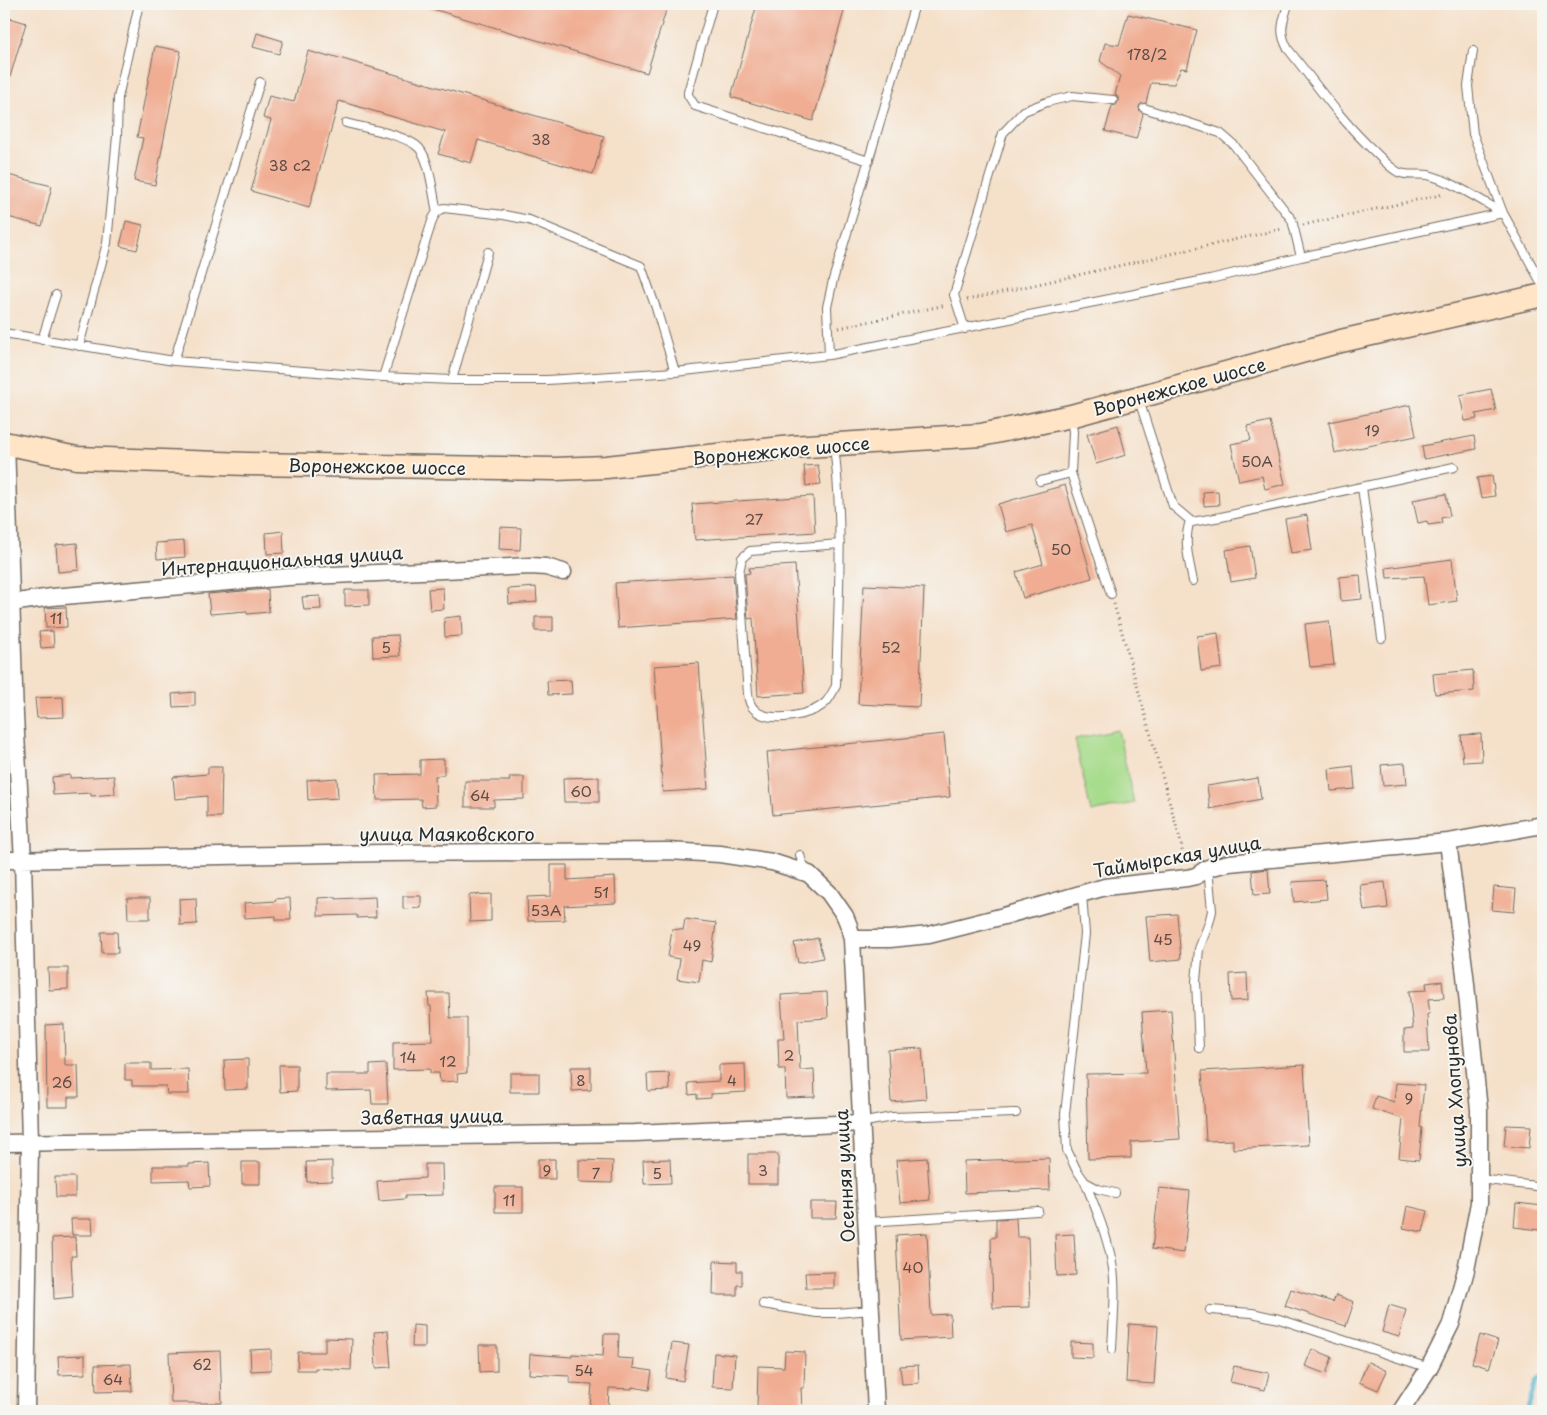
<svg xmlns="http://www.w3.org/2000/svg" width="1547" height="1415" viewBox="0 0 1547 1415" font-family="'Playpen Sans',sans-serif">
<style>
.green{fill:#a7dc8c;stroke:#69845c}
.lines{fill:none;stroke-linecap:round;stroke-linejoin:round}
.stream{stroke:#4eb0cd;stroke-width:5}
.building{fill:#f0ad93}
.service-casing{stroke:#726a62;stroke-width:10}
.minor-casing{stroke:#726a62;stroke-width:19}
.secondary-casing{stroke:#726a62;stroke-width:25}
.path{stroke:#726a62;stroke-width:3;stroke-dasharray:1 4;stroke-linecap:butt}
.service{stroke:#fff;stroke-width:8}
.minor{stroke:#fff;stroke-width:16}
.secondary{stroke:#ffe4c6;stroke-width:22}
.labels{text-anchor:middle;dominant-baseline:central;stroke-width:4;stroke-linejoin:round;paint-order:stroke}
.number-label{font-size:15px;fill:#5c4c45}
.street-label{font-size:18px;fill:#2b2b2b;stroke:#f6f6f2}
</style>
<rect width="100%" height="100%" fill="#f6f6f2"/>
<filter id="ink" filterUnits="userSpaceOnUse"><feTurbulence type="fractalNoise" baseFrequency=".02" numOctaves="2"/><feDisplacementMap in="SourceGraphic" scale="10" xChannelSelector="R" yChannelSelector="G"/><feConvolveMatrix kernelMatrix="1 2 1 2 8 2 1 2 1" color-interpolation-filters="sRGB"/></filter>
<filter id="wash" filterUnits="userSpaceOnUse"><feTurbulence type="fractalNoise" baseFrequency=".0096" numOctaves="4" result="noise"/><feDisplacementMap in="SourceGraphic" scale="20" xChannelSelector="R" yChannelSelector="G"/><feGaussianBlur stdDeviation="1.12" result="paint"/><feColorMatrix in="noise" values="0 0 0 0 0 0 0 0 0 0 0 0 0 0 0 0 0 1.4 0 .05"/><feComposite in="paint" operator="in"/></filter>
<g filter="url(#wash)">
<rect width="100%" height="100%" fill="#f5e0c9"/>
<path class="green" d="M1118 730 1134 803 1091 812 1075 739Z"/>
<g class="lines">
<path class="stream" d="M1543 530 1540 535 1543 555
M1527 1411 1536 1382 1543 1376"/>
</g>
<g id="blocks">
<path class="building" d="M426 4H668L647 73 426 7Z
M757 4H846L813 121 731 97Z
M1128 14 1197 30 1187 69 1181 68 1174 84 1151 83 1146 103 1141 104 1139 107 1140 111 1143 114 1136 139 1105 131 1112 106 1116 105 1118 101V97L1115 95 1120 76 1100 61 1105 43 1119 45Z
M4 16 26 23 7 87 4 86Z
M257 33 283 41 279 54 253 47Z
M155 46 181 51 155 185 134 181 143 138 137 137Z
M308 51 329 57V55L604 136 593 174 478 140 471 163 438 154 445 132 339 101 309 208 251 191 271 120 263 118 269 96 294 102Z
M4 174 52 186 42 226 4 216Z
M126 221 143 225 137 250 120 246Z
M1491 389 1496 410 1476 414 1477 419 1465 421 1460 395Z
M1410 405 1416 436 1335 453 1329 422Z
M1270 421 1285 484 1265 489 1262 476 1239 481 1231 444 1251 440 1247 426Z
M1118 425 1126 455 1096 464 1087 434Z
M1474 436 1476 449 1424 459 1422 446Z
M818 465 821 484 806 486 804 466Z
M1492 476 1495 496 1481 498 1477 478Z
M1065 485 1092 578 1023 598 1016 572 1043 564 1032 525 1006 532 998 504Z
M1218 491 1219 505 1204 506 1203 492Z
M1446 494 1450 516 1441 518 1442 523 1428 525 1427 521 1418 523 1413 500Z
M813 496 815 532 695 540 692 504Z
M1307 515 1312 550 1291 553 1285 519Z
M500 527 521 528 520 550 499 549Z
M283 531 284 553 267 554 266 533Z
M184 541 185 557 157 559 156 543Z
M77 543 79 570 58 572 56 545Z
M1250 546 1255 578 1231 582 1226 550Z
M1452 559 1457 601 1428 605 1424 576 1387 578 1386 568Z
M795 565 804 693 758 696 753 618 748 619 745 574 750 573 749 568Z
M733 575 737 619 618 628 615 583Z
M1360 575 1362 599 1341 601 1339 577Z
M864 585 924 588 919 707 858 704Z
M536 587 537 602 509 604 508 589Z
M443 588 444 609 430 610 428 589Z
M268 589 269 612 247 614V611L210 614 208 594Z
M345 590H369V605L345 606Z
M320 596 321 609 304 610 302 597Z
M66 607 67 627 46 628 45 608Z
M461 616 462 636 445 637 444 618Z
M535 617H553V631H535Z
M1329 621 1334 665 1310 667 1305 624Z
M53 631 54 647 41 648 39 632Z
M1218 633 1222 668 1201 671 1197 636Z
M398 635 400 656 373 657 372 636Z
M699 663 708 789 663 792 654 666Z
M1473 670 1474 691 1435 694 1433 674Z
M571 680 572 694 548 695 547 681Z
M195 692V706L173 707 172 694Z
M63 697 64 717 37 718 35 698Z
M944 734 950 797 773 815 767 752Z
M1481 734 1482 761 1463 762 1461 735Z
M444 759V775L435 776 436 806 422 807 421 799 377 800 376 775 420 774V760Z
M1405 763 1407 784 1383 786 1381 765Z
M1353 766 1355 789 1331 791 1329 769Z
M208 767H222L221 817H207V796L175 799 173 777 208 774Z
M70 775V778L114 776 115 794 91 796V793L53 795 52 777Z
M509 777H524V799L494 800V807H465V781H510Z
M599 777V802H564L563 778Z
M337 778 338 798 308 800 307 780Z
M1258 778 1261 799 1210 809 1207 786Z
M551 865H567V880L615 877 616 903 564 906 565 920 528 921 527 897 551 896Z
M1268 869 1270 894 1254 895 1252 871Z
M1325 880 1327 899 1294 902 1292 882Z
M1385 882 1388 908 1364 911 1360 885Z
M1494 887 1516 889 1514 912 1492 910Z
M491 894V921L470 922 469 895Z
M403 896H421V908L403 909Z
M336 897V899L375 897 376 917 357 918V915L318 916V898Z
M127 898H150V919H128Z
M196 898 197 924 180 925 179 899Z
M290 898 291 920H276V916L245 918 244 903 276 901 275 899Z
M1177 914 1181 959 1150 962 1146 916Z
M685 919 716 923 711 962 702 960 699 982 677 979 680 959 668 957 672 929 683 930Z
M101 932H117L118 953H102Z
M818 938 823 958 798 963 794 943Z
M48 968H68V989L49 990Z
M1247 973 1248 1000 1231 1001 1230 974Z
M1442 981 1444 998 1428 999 1430 1014H1427L1429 1052H1404V1030L1413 1029 1409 991 1427 990 1426 983Z
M827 992 828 1018 798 1020 800 1070 814 1069 815 1097 786 1098 785 1069H779L778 1039H784L781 995Z
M428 993H449L450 1018H467V1073L457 1074 458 1081 440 1082 439 1073H430V1069L393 1070V1042L432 1041 431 1006H429Z
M1171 1010 1180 1139 1131 1142V1158L1088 1159 1086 1074 1146 1073 1142 1012Z
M64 1024 65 1065H78L79 1097H68V1107H47L46 1025Z
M922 1048 926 1099 891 1102 888 1050Z
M248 1059V1089L225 1090 224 1060Z
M125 1063H151V1070L188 1069 189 1094H167L166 1086H132V1080H125Z
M386 1064 388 1104H372L371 1090 326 1091V1074H370V1065Z
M745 1064 746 1092 711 1094V1098L697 1099V1094L689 1095 688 1083 719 1081V1065Z
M279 1065H297V1091L280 1092Z
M1304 1065 1309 1145 1233 1149V1140L1206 1141 1202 1071Z
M571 1067H591V1090L572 1091Z
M510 1073H539V1092H510Z
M669 1073 670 1090 648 1091 647 1074Z
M1396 1083 1424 1085 1420 1127 1422 1128 1419 1160 1399 1158 1403 1119 1372 1109 1376 1096 1394 1102Z
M1506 1125 1531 1126 1529 1148 1504 1146Z
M748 1154H778V1184H748Z
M927 1158 930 1200 900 1203 896 1160Z
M1049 1158 1050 1190 965 1193 964 1161Z
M538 1159H555V1179H538Z
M670 1159 671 1183 644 1184 643 1160Z
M579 1160 613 1161 612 1183 579 1182Z
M332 1161V1181L307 1182 306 1162Z
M242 1162H260V1184H242Z
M209 1163 210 1186 190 1187 189 1180 153 1181V1166H189V1164Z
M425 1164H442L443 1195 405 1196V1199L379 1201 377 1181 425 1178Z
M55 1177H75V1197H56Z
M495 1187H523V1212H495Z
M1159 1188 1190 1191 1184 1253 1152 1249Z
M810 1202H837L836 1218H810Z
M1516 1203 1543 1206 1540 1230 1514 1227Z
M1407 1206 1428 1211 1423 1232 1403 1228Z
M1016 1218 1017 1237H1028L1030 1307 993 1308 991 1238 996 1237V1219Z
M71 1219H92L93 1235H72Z
M927 1233 931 1315 950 1314 951 1337 901 1340 896 1235Z
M1074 1234 1076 1275 1057 1276 1055 1235Z
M75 1237 76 1256H71L73 1297 54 1299 52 1238Z
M714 1261 737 1262V1271H742V1285H737V1295H713Z
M834 1272V1288H806L805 1273Z
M1291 1289 1333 1302 1336 1295 1354 1302 1346 1326 1285 1306Z
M1389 1305 1406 1310 1399 1337 1382 1332Z
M1129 1324 1158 1326 1154 1384 1126 1382Z
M413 1325 425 1326V1347H412Z
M388 1331 391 1367 376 1368 374 1332Z
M604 1334H619L618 1358 634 1359 633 1368 652 1371 649 1390 632 1387V1389L609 1388 608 1409 590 1408 592 1384 570 1383V1376L529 1374 530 1354 572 1357V1354L603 1356Z
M1480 1335 1498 1341 1489 1368 1472 1363Z
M325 1338 352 1339 351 1370 315 1368V1370H297L298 1352H325Z
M1071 1342 1093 1343V1358L1071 1357Z
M672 1343 689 1345 683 1381 666 1378Z
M479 1345H497V1371L480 1372Z
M271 1349V1370L251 1371 250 1350Z
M1312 1349 1332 1357 1326 1374 1305 1366Z
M220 1351 222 1403H171L169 1353Z
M785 1351 805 1352 804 1388H801L802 1411H757L758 1366 784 1367Z
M714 1353 735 1355 733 1388 712 1387Z
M85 1355V1374L59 1375 58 1356Z
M1368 1362 1387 1371 1378 1390 1359 1382Z
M131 1364 132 1391 96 1392 95 1365Z
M918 1365 919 1383 902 1384 900 1366Z
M1234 1366 1269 1373 1265 1390 1230 1382Z"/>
</g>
</g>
<g filter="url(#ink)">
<use href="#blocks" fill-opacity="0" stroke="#726a62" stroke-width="1"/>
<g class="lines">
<defs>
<path id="service" d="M713 4 688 92V95L695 106 869 161
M1288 4C1283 23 1278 31 1288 49 1316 84 1342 122 1375 152 1382 159 1389 167 1398 172 1408 177 1418 173 1428 175 1450 180 1484 202 1503 213L1473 134 1468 86 1473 51
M1144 108 1220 133 1234 145 1292 220 1301 257
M346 123C364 128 407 135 419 148 430 160 433 195 437 212
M965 329 954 295 1003 133 1024 111 1047 102 1072 96 1113 100
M4 333 174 361 383 377 452 380H547L675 372 829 355 1210 279 1301 257 1503 213 1543 286
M42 340 56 295
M79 346 107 243 117 136 118 98 139 4
M829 355 827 307 833 280 915 4
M174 361 260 82
M383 377 433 218 437 212 444 208 504 215 529 220 641 266 656 308 675 372
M452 380 488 252
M1139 400 1173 506 1192 522 1221 517 1454 467
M1071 418 1073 432 1071 473 1111 594
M834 446C844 526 838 606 836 686 833 691 830 698 826 702 813 716 770 723 756 711 750 706 749 701 748 694L739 573 742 558 750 551 840 544
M1040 481 1071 473
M1362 487 1382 638
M1190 521C1183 541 1189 561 1193 581
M800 855 802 862 808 872
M1082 894 1085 934 1065 1114 1067 1150 1076 1169 1085 1182 1098 1189 1115 1193
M1199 1048 1196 981 1199 949 1209 923 1212 911 1208 868
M860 1123 892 1117 1016 1113
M1480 1179 1543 1187
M1085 1182C1096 1209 1107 1235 1112 1263 1117 1287 1113 1324 1112 1349
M867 1222 1038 1211
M763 1304 817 1313H836L871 1310
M1210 1310 1252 1313 1279 1319 1429 1368"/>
<path id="minor" d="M6 443 15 716 23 860 30 1143 26 1411
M4 604 52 597 288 577 531 566 546 567 563 572
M4 860 384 853 668 851 720 854 772 862 809 874 829 893 845 916 849 926 852 939 876 1411
M852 939H890L929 935 1004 916 1105 887 1187 878 1196 876 1208 868 1229 863 1448 842 1543 825
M4 1143 635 1133 860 1123
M1401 1411 1429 1368 1451 1324 1466 1270 1479 1203V1110L1465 975 1448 842"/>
<path id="secondary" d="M4 443 77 458 247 464 555 469 606 467 792 447 981 435 1071 416 1341 341 1543 295"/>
</defs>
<use href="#service" class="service-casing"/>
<use href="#minor" class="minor-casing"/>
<use href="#secondary" class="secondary-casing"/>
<path class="path" d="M1303 225 1444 194
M967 300 1282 229
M839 328 946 305
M1114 604 1181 843 1184 863"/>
<use href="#service" class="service"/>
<use href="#minor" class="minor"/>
<use href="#secondary" class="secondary"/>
</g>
</g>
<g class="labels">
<g class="number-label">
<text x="1147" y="53">178/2</text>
<text x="541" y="138">38</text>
<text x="290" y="164">38 с2</text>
<text x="1372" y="429">19</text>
<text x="1257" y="460">50А</text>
<text x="754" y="518">27</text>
<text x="1061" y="548">50</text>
<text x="56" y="617">11</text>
<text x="386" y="646">5</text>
<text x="891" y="646">52</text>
<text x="581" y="790">60</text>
<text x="480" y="794">64</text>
<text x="601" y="891">51</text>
<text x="546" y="909">53А</text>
<text x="1163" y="938">45</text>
<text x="692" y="944">49</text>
<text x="789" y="1054">2</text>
<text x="408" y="1056">14</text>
<text x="448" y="1060">12</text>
<text x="581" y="1079">8</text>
<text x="732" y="1079">4</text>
<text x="62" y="1081">26</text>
<text x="1409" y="1097">9</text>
<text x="547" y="1169">9</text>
<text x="763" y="1169">3</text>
<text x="596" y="1172">7</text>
<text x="657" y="1172">5</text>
<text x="509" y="1199">11</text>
<text x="913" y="1266">40</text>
<text x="202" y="1363">62</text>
<text x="584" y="1369">54</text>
<text x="113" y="1378">64</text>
</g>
<g class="street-label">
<text transform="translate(1179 386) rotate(-15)">Воронежское шоссе</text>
<text transform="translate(781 450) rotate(-5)">Воронежское шоссе</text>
<text transform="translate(377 466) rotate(1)">Воронежское шоссе</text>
<text transform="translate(282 560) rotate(-4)">Интернациональная улица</text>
<text x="447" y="833">улица Маяковского</text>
<text transform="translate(1177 856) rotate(-10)">Таймырская улица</text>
<text transform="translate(1454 1091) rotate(-94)">улица Хлопунова</text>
<text transform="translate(432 1116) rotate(-1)">Заветная улица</text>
<text transform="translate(844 1176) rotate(-93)">Осенняя улица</text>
</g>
</g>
<rect width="1547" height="1415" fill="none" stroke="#f6f6f2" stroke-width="20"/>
</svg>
